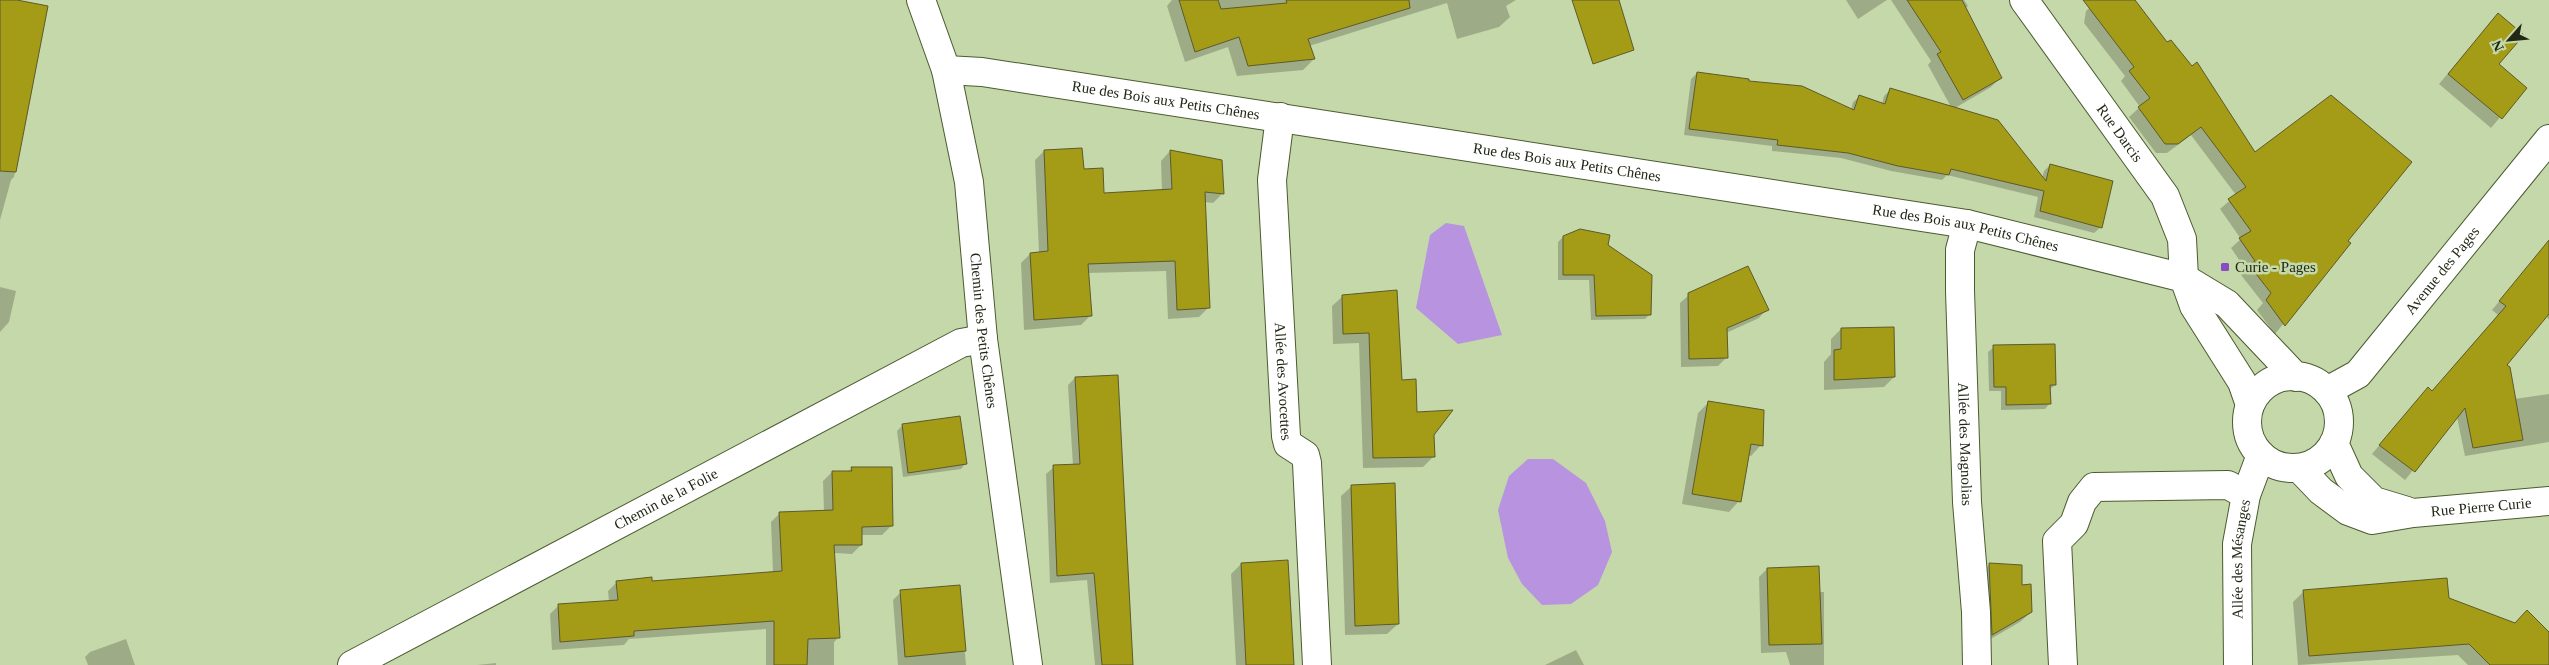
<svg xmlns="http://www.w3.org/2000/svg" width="2549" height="665" viewBox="0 0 2549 665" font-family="'Times New Roman',serif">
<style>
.green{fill:#b793e0}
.shadow{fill:#0003}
.building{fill:#a49b16;stroke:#5d5a2b}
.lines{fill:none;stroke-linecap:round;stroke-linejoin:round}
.minor-casing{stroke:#4b5b31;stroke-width:30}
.minor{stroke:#fff;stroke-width:28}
.poi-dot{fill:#8a4cc2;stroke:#c5d8a9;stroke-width:2}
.labels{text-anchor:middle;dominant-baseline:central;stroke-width:5;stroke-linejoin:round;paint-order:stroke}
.street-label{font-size:15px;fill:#212816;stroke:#c5d8a9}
.poi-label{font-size:15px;fill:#212816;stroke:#c5d8a9;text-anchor:start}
</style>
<rect width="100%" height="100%" fill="#c5d8a9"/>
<path class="green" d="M1446 223 1464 226 1502 335 1458 344 1416 308 1430 235Z
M1528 459H1553L1586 483 1605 521 1612 552 1598 585 1571 604 1542 605 1522 584 1508 558 1498 510 1509 476Z"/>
<path class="shadow" d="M0 0 47 7 14 177 11 180 0 220Z
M1172 0H1516L1506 6 1510 17 1499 27 1457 39 1447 3 1309 46 1314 59 1303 70 1237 76 1228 47 1185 62 1167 6Z
M1846 0H1887L1858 19Z
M1891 0H1964L1968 6 1965 9 2001 77 1991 87 1955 108 2042 179 2044 171 2050 165 2101 227 2094 233 2034 217 2038 197 1947 175 1942 180 1891 171 1841 158 1772 151V146L1684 135 1691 79 1697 73 1748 82 1851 110 1853 102 1860 96 1882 104 1884 96 1890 90 1951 107 1928 65 1931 61Z
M2098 0H2133L2255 154 2349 243 2275 334 2257 310 2263 303 2241 275 2246 270 2231 248 2241 239 2220 209 2236 195 2191 135 2167 153H2156L2129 117 2140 107 2121 81 2125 76 2084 23 2086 11Z
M2498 14V65L2525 88 2491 128 2439 84Z
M1044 151 1082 170 1103 194 1162 191 1161 161 1170 151 1223 193 1213 203 1204 202 1209 307 1199 317 1168 319 1166 271 1088 273 1091 315 1081 325 1024 330 1021 263 1030 254 1039 253 1035 160Z
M1563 237 1606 246 1650 314 1645 319 1591 320 1589 280H1558V242Z
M2546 245 2549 248V320L2546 315 2505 365 2511 370 2502 378 2458 407 2549 394V442L2465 456 2457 417 2405 480 2372 454 2403 417 2413 413 2498 315 2492 310Z
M0 287 16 291 9 322 0 332Z
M1396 291 1401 381 1415 413 1433 434 1434 456 1423 467 1363 468 1359 343 1333 344 1332 306 1343 296Z
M1689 295 1767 309 1759 318 1726 333 1727 357 1718 366 1681 367 1680 303Z
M1841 329 1894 377 1884 387 1824 390V362L1831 354V339Z
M1994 347 2055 385 2049 390 2050 403 2045 409 2001 410V391H1989L1988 352Z
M1075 378 1133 665H1095L1087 580 1050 583 1046 474 1054 467 1073 466 1068 385Z
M1709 402 1761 445 1751 456 1748 455 1739 501 1729 512 1682 504 1698 413Z
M959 417 966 463 961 469 903 477 897 431 902 426Z
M852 468 891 526 882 535H861V545L852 554 834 553 839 637 834 642V665H766V629L629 639 624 645 552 650 550 614 559 605 609 602 608 591 617 582 651 583 773 573 771 522 780 513 824 511 823 481 832 472H847Z
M1352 486 1398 624 1387 634 1345 635 1341 496Z
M1241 564 1293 665H1236L1231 574Z
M1990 564 2021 586 2031 612 2020 622 1982 644 1979 575Z
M1767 569 1819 592H1824V665H1790L1786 652 1761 653 1759 577Z
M959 586 966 665H898L893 600 901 592Z
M2304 591 2515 624 2549 634V665H2468L2458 655 2298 665 2293 602Z
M126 639 135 665H88L85 657 90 652Z
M1576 650 1584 665H1545Z
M496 663V665H477Z"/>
<path class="building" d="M0 0H17L48 6 16 172 0 171Z
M1179 0H1218L1221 9 1287 3 1286 0H1409L1410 8 1308 39 1315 59 1248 66 1239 37 1195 52Z
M1572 0H1619L1634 50 1593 64Z
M1907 0H1962L2002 78 1963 100 1937 54 1941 52Z
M2083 0H2135L2167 42 2171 40 2192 66 2197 62 2255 152 2331 95 2412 162 2348 241 2351 243 2285 326 2266 300 2271 293 2249 265 2255 261 2239 238 2251 231 2228 199 2246 187 2201 127 2178 144H2165L2138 107 2150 98 2129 71 2134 67Z
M2498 13 2524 35 2499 64 2527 88 2502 119 2448 74Z
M1697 72 1749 79V81L1802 86 1854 110 1859 95 1885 104 1890 88 1998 120 2046 181 2050 164 2113 181 2102 228 2040 211 2044 191 1951 169 1949 175 1898 166 1848 153 1777 145 1778 140 1689 129Z
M1082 148 1084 169 1103 168 1104 193 1172 189 1170 150 1222 160 1224 194 1205 192 1210 308 1177 310 1175 261 1088 264 1092 316 1034 320 1030 253 1048 251 1044 150Z
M1580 229 1610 235 1608 245 1652 275 1651 315 1596 316 1594 275H1563V236Z
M2549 240V314L2507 365 2510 367 2523 440 2473 448 2465 408 2415 472 2379 445 2428 387 2432 391 2506 306 2499 301Z
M1748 266 1769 310 1727 328 1728 358 1689 359 1688 293Z
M1397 290 1402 380 1416 379 1417 412 1453 410 1434 435 1435 457 1373 458 1369 333 1343 334 1342 295Z
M1894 327 1895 377 1834 380V350L1841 349V328Z
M2055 344 2056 385H2050L2051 404 2006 405V387H1994L1993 345Z
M1118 375 1133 665H1102L1094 573 1057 576 1053 465 1080 464 1075 377Z
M1708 401 1764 410 1763 446 1751 444 1741 502 1692 494Z
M960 416 967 464 908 473 902 424Z
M851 467H892L893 526 862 527V545H834L840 638 808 639 807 665H774V621L634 631V636L560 642 558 604 618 600 616 581 652 577V581L782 571 779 512 833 510 832 471H852Z
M1395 483 1399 624 1355 626 1351 485Z
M1288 560 1294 665H1246L1241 563Z
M1989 563 2022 565V585L2031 584 2032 612 1992 635Z
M1819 566 1822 644 1769 645 1767 568Z
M2447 578 2449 598 2515 623 2527 610 2549 632V665H2490L2469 644 2309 656 2303 590Z
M960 585 966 651 905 657 900 590Z"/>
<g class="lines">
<defs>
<g id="minor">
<path id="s1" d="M921 0 946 70 969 182 983 339 1028 665"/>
<path id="s2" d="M2024 0 2165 196 2182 239 2184 278 2194 306 2242 382 2250 405"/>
<path id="s3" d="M946 70 982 72 1967 224 2184 278 2227 304 2296 377"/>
<path id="s4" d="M1280 117 1272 180 1286 436 1288 444 1305 455 1307 463 1317 665"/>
<path id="s5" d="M1967 224 1960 250V291L1967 502 1976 612 1977 665"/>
<circle cx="2293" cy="422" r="46"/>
<path id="s6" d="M2327 391 2358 374 2549 139"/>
<path d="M2334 443 2349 476 2374 501 2407 511"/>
<path id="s7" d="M2299 468 2321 491 2348 511 2372 520 2413 513 2549 501"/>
<path id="s8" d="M352 665 961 343 983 339"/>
<path d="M2063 665 2057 541 2074 524 2082 502 2094 487 2228 485 2246 495"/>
<path id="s9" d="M2238 665 2237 544 2246 495 2261 455"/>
</g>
</defs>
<use href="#minor" class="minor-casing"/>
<use href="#minor" class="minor"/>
</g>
<rect class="poi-dot" x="2220" y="262" width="10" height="10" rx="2.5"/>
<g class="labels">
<g class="street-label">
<text stroke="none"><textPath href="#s3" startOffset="222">Rue des Bois aux Petits Chênes</textPath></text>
<text stroke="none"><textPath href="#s2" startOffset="164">Rue Darcis</textPath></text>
<text stroke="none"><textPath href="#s3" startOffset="628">Rue des Bois aux Petits Chênes</textPath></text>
<text stroke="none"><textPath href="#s3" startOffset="1032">Rue des Bois aux Petits Chênes</textPath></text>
<text stroke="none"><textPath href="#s6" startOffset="169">Avenue des Pages</textPath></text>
<text stroke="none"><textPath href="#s1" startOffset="338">Chemin des Petits Chênes</textPath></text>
<text stroke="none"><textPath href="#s4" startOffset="265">Allée des Avocettes</textPath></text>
<text stroke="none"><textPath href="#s5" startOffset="221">Allée des Magnolias</textPath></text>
<text stroke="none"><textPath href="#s8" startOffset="355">Chemin de la Folie</textPath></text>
<text stroke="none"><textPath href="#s7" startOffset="201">Rue Pierre Curie</textPath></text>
<text stroke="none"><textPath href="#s9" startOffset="106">Allée des Mésanges</textPath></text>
</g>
<g class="poi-label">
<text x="2235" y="267">Curie - Pages</text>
</g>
</g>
<g transform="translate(2509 40) rotate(243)" stroke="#c5d8a9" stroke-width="4" paint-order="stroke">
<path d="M0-4L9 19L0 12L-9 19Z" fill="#212816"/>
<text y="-8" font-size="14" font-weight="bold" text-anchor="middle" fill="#212816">N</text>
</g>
</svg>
